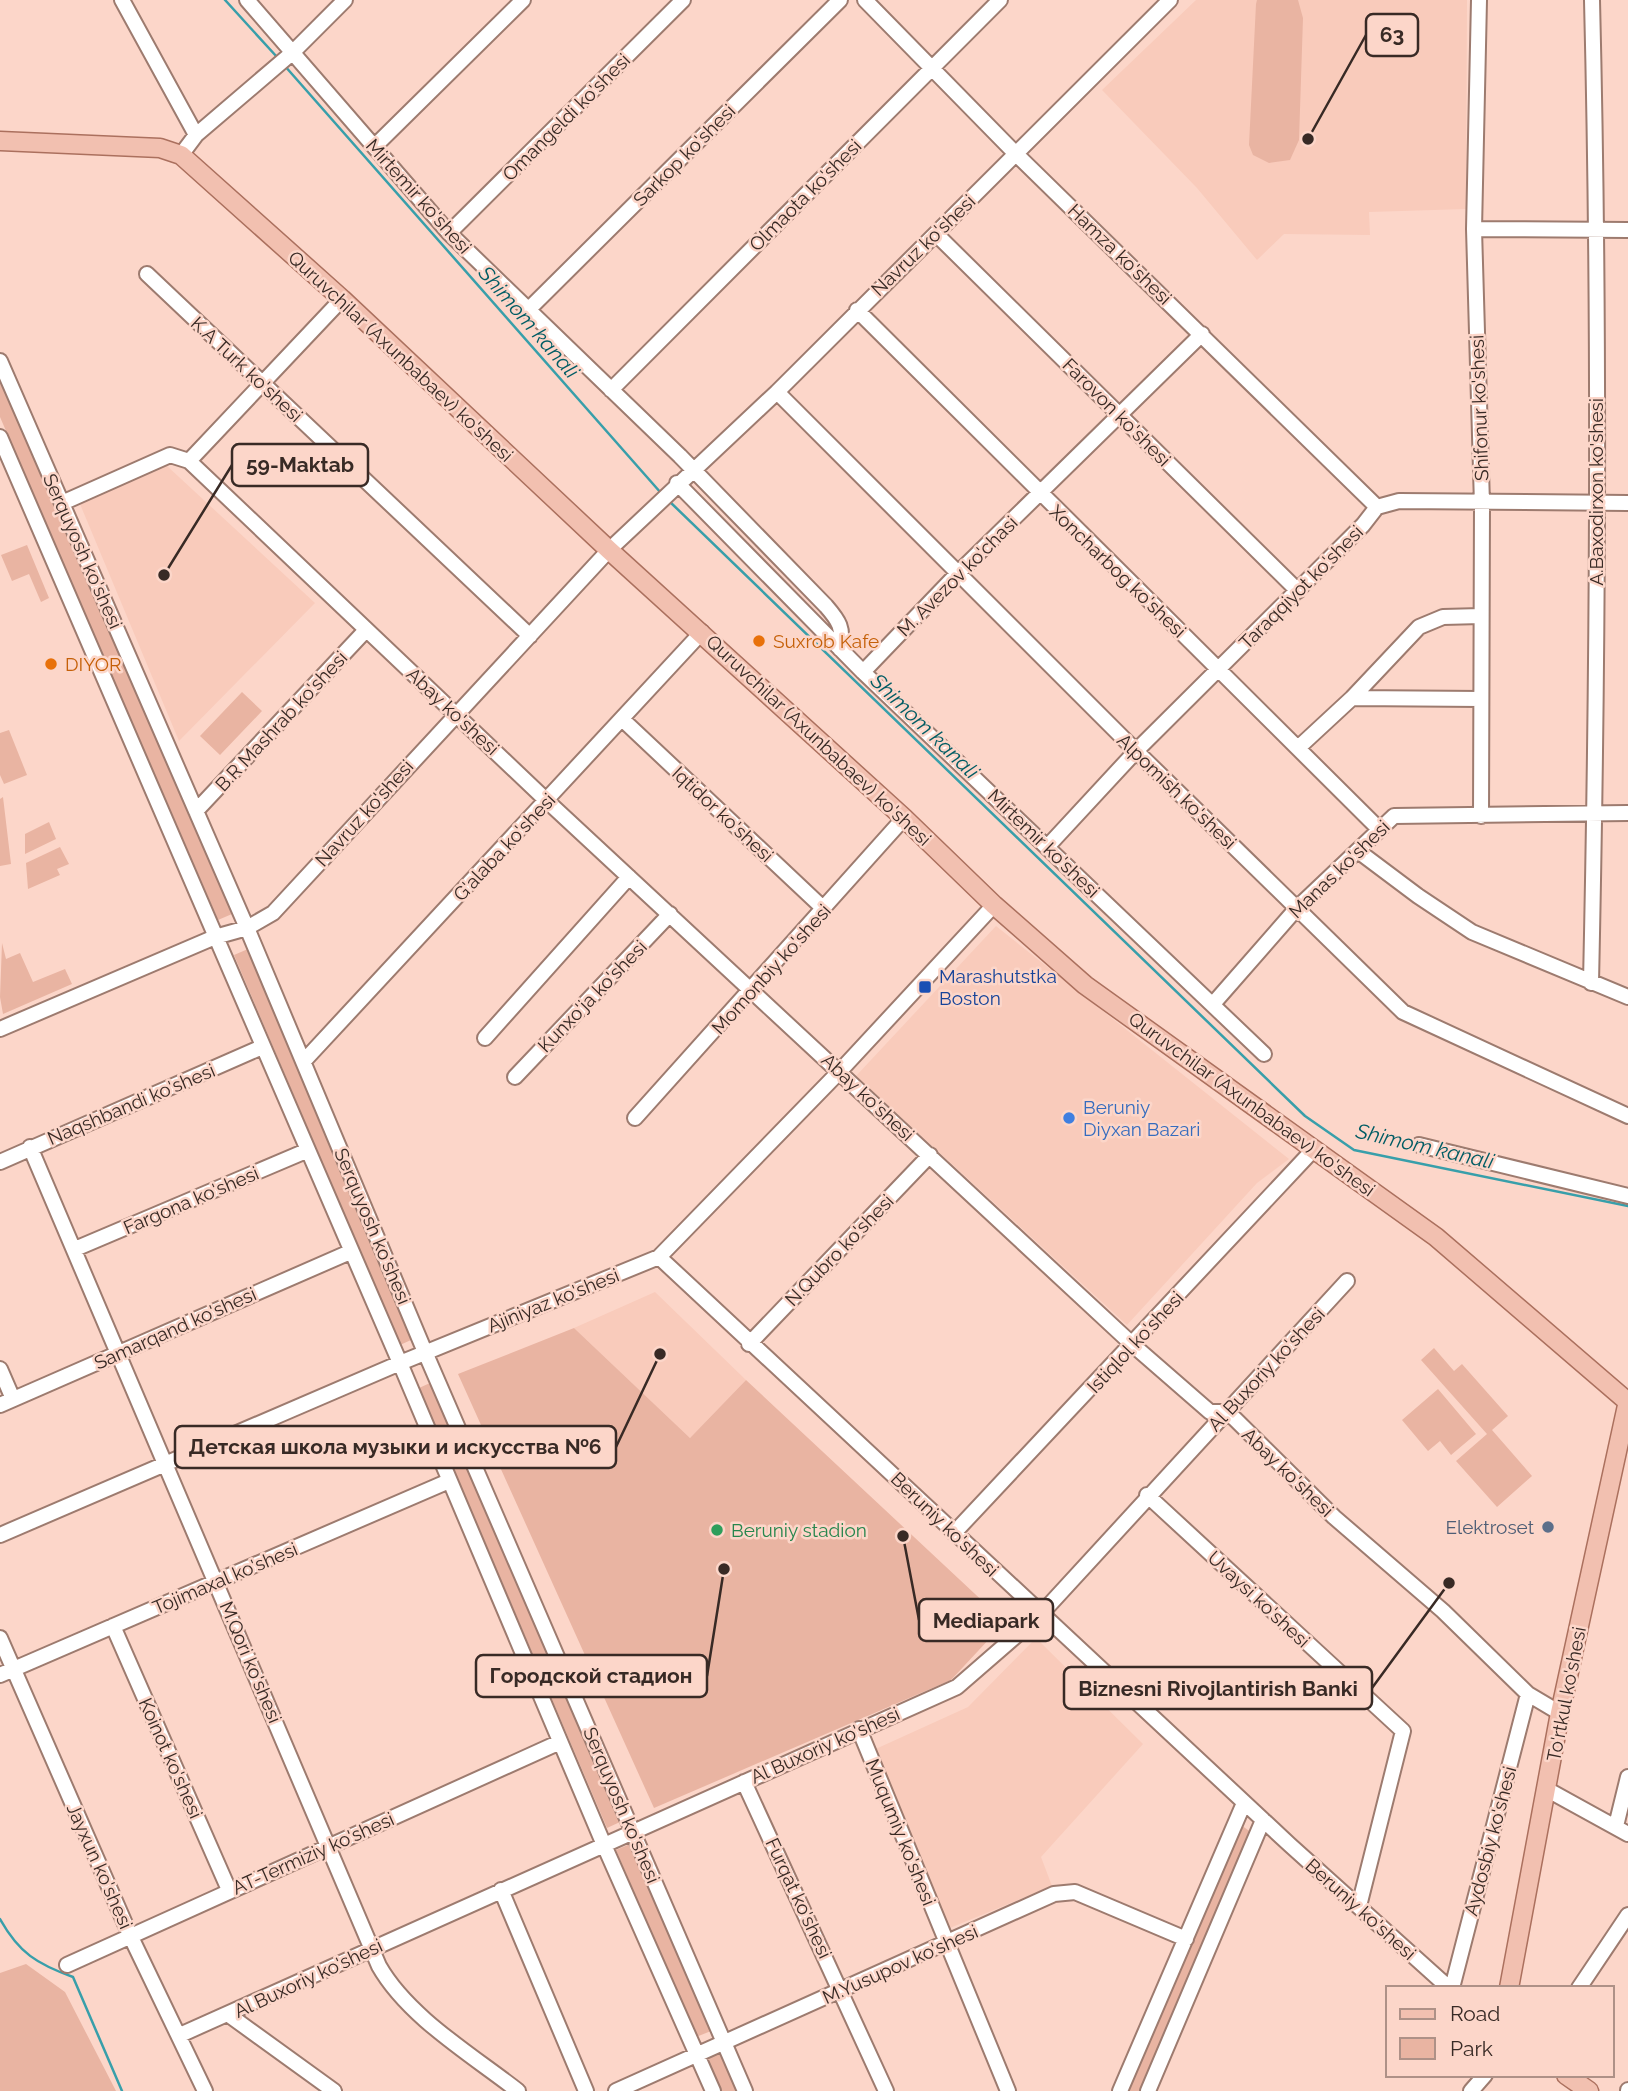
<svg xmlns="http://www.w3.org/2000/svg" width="1628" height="2091" viewBox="0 0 1628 2091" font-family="Raleway,sans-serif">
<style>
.built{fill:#f9cbbb}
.green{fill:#e9b4a2}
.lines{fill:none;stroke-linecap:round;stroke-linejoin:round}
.stream{stroke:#389faa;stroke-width:2.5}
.minor-casing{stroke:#9d7b6f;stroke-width:18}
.major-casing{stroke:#ab705e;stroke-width:21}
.minor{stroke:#fff;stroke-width:14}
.major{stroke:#f2c0b0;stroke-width:18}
.food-dot{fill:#e8710a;stroke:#fcd6c9;stroke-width:2.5}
.transit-dot{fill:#1a4fb4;stroke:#fcd6c9;stroke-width:2.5}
.shop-dot{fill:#3f7fe0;stroke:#fcd6c9;stroke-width:2.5}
.service-dot{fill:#5c6f8a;stroke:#fcd6c9;stroke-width:2.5}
.leisure-dot{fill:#2e9e5b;stroke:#fcd6c9;stroke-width:2.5}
.labels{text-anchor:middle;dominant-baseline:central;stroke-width:5;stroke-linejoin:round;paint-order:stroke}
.street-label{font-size:19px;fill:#382a25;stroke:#fcd6c9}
.food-label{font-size:19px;fill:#c56008;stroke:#fcd6c9;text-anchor:start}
.transit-label{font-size:19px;fill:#164399;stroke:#fcd6c9;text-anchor:start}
.shop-label{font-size:19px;fill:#366cbe;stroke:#fcd6c9;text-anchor:start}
.service-label{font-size:19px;fill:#4e5e75;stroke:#fcd6c9;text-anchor:end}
.leisure-label{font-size:19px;fill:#27864d;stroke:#fcd6c9;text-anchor:start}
.water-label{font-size:21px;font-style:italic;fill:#005c64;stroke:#fcd6c9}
.leader{fill:none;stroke:#382a25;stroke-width:2.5}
.callout-dot{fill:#382a25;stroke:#fcd6c9;stroke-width:2.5}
.callout{fill:#fcd6c9;stroke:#382a25;stroke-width:2.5}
.callout-label{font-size:21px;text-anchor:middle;font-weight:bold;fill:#382a25}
</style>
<rect width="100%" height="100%" fill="#fcd6c9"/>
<path class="built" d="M1196 0H1467L1466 209 1369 212 1370 235 1284 234 1257 260 1197 188 1102 90Z
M166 465 315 603 179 741 80 504Z
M996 926 1289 1159 1257 1183 1127 1325 856 1076Z
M655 1292 746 1380 690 1438 574 1328Z
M1036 1638 1143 1744 1041 1857 1052 1886 945 1930 869 1752 968 1707Z"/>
<path class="green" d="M1298 0 1303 18 1299 140 1290 160 1269 163 1253 155 1249 145 1256 4 1257 0Z
M0 378 232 914 218 920 0 417Z
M27 545 49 598 41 602 29 574 12 581 1 555Z
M242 692 262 711 220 755 200 736Z
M9 730 27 775 4 784 0 775V733Z
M3 797 11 864 0 866V799Z
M49 822 56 839 25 854V834Z
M60 847 69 864 57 869 60 875 28 889 26 863Z
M2 943 6 959 20 953 33 982 65 969 72 984 3 1014 0 997Z
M248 949 411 1340 400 1345 234 955Z
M574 1328 690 1438 746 1380 1005 1622 951 1680 654 1808 458 1374Z
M1434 1348 1454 1371 1462 1364 1508 1416 1492 1430 1532 1476 1497 1507 1456 1461 1487 1434 1421 1360Z
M430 1383 620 1822 607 1828 419 1388Z
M1438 1389 1476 1434 1451 1455 1440 1441 1428 1451 1402 1420Z
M1241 1825 1252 1833 1142 2091H1127Z
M630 1844 711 2031 696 2037 616 1850Z
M26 1964 65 1992 116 2091H0V1973Z
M720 2052 737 2091H720L706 2058Z"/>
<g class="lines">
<path class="stream" d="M225 0 277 57
M284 65 661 493
M668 500 1305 1116 1354 1150 1628 1206
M0 1919C19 1953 37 1964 73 1977L122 2091"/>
<defs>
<path id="minor" d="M122 0 196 135
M247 0 449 233 680 456 826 606C839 621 844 628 840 649
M865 0 1016 154 1377 507
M1479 0 1474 229 1482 504 1481 816
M375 146 523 0
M181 155 196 135 292 53 345 0
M1474 229 1628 230
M449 233 683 0
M936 234 1298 591
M147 274 530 636
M857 310 1380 830
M527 311 840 0
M0 361 247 928 425 1352 745 2091
M611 390 1000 0
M777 392 1136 751 1403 1012 1628 1116
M0 437 400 1363 604 1845 713 2091
M189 461 547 801 1133 1345 1210 1412H1226L1235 1419 1334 1517 1443 1611 1528 1694 1560 1713
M677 483 863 672 1264 1054
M62 503 170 455 189 461 342 299
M863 672 958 573 1202 334
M1352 698 1481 699
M622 719 824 909
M1298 748 1352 698 1419 627 1443 617 1481 616
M196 811 366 630
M1048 846 1136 751 1363 525 1377 507 1399 501 1628 503
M1358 851 1418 896 1472 932 1628 997
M1591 983C1598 656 1600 328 1592 0
M1213 1004 1297 908 1394 816 1628 813
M0 1029 215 937 247 928 273 913 609 550 777 392 1170 0
M485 1038 629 877
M304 1061 702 632
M515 1077 670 914
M635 1118 904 818
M1419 1145 1628 1196
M30 1147 379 1966C408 2017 472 2055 518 2091
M0 1162 262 1047
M75 1249 306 1151
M659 1257 1290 1845 1449 1988
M749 1344 930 1155
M0 1369 13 1399
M0 1405 350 1252
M1147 1495 1403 1731 1359 1906
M954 1533 1314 1149
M0 1535 400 1363 659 1257 840 1071 994 905
M113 1626 229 1890
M0 1638 130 1935 205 2091
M0 1675 449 1481
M859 1729 1008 2091
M744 1782 886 2091
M1548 1790 1628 1834
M1616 1826 1628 1777
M501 1890 586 2091
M67 1965 560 1742
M1452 1988 1528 1694
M1579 1988 1628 1915
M229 2015 334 2091
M180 2035 957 1687 1041 1614 1347 1281
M616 2091 1054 1894 1075 1892 1186 1939
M1120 2091 1244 1803
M1148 2091 1263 1820
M1471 2091 1485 2075
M1628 2091V2090"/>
<path id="major" d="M0 141 160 148 181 155 342 299 609 550 904 818 994 905 1085 985 1436 1237 1628 1402
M1509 1988 1560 1713 1628 1401
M1566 2075 1589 2091"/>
</defs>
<use href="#minor" class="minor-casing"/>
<use href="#major" class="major-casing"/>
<use href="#minor" class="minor"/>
<use href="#major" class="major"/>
</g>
<g class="food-dot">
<circle cx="759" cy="641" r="7"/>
<circle cx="51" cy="664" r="7"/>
</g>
<rect class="transit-dot" x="918" y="980" width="14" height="14" rx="3.5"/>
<circle class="shop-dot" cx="1069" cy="1118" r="7"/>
<circle class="service-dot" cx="1548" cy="1527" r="7"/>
<circle class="leisure-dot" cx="717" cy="1530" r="7"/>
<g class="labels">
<g class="street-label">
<text transform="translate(566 117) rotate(-45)">Omangeldi ko'shesi</text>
<text transform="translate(684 155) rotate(-45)">Sarkop ko'shesi</text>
<text transform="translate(805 195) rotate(-45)">Olmaota ko'shesi</text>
<text transform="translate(419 196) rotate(48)">Mirtemir ko'shesi</text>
<text transform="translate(923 245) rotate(-44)">Navruz ko'shesi</text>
<text transform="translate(1120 254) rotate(44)">Hamza ko'shesi</text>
<text transform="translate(401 356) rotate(43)">Quruvchilar (Axunbabaev) ko'shesi</text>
<text transform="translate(247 369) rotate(43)">K.A Turk ko'shesi</text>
<text transform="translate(1479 408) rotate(-92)">Shifonur ko'shesi</text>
<text transform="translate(1117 412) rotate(45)">Farovon ko'shesi</text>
<text transform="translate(1596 492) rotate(-90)">A.Baxodirxon ko'shesi</text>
<text transform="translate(83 551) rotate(66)">Serquyosh ko'shesi</text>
<text transform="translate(1118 571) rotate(44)">Xoncharbog ko'shesi</text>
<text transform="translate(957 576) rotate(-45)">M. Avezov ko'chasi</text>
<text transform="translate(1301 587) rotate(-45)">Taraqqiyot ko'shesi</text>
<text transform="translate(453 711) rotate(43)">Abay ko'shesi</text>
<text transform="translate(281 721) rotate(-47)">B.R Mashrab ko'shesi</text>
<text transform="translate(819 740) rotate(43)">Quruvchilar (Axunbabaev) ko'shesi</text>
<text transform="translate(1177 791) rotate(44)">Alpomish ko'shesi</text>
<text transform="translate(364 813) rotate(-48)">Navruz ko'shesi</text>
<text transform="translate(723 814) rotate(43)">Iqtidor ko'shesi</text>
<text transform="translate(1044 843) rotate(44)">Mirtemir ko'shesi</text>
<text transform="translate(504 847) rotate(-47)">G'alaba ko'shesi</text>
<text transform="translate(1339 869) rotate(-44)">Manas ko'shesi</text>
<text transform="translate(771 969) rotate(-48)">Momonbiy ko'shesi</text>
<text transform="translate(592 996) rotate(-46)">Kunxo'ja ko'shesi</text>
<text transform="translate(868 1097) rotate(43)">Abay ko'shesi</text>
<text transform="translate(131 1104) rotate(-23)">Naqshbandi ko'shesi</text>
<text transform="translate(1252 1104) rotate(36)">Quruvchilar (Axunbabaev) ko'shesi</text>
<text transform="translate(191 1200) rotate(-23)">Fargona ko'shesi</text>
<text transform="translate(373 1226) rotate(67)">Serquyosh ko'shesi</text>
<text transform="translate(839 1250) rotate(-46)">N.Qubro ko'shesi</text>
<text transform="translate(553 1300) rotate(-22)">Ajiniyaz ko'shesi</text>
<text transform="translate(175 1328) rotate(-24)">Samarqand ko'shesi</text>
<text transform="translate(1135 1342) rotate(-47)">Istiqlol ko'shesi</text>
<text transform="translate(1266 1369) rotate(-47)">Al Buxoriy ko'shesi</text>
<text transform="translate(1288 1472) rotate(44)">Abay ko'shesi</text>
<text transform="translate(945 1524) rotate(44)">Beruniy ko'shesi</text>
<text transform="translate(225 1578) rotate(-23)">Tojimaxal ko'shesi</text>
<text transform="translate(1259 1599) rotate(43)">Uvaysi ko'shesi</text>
<text transform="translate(251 1662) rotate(67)">M.Qori ko'shesi</text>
<text transform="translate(1566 1694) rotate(-79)">To'rtkul ko'shesi</text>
<text transform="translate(825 1745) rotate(-24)">Al Buxoriy ko'shesi</text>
<text transform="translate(171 1758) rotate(66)">Koinot ko'shesi</text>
<text transform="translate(622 1805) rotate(67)">Serquyosh ko'shesi</text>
<text transform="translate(901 1832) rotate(68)">Muqumiy ko'shesi</text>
<text transform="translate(1490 1841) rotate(-75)">Aydosbiy ko'shesi</text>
<text transform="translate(313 1853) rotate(-24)">AT-Termiziy ko'shesi</text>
<text transform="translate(100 1866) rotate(66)">Jayxun ko'shesi</text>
<text transform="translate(799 1898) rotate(65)">Furqat ko'shesi</text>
<text transform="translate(1361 1909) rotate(42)">Beruniy ko'shesi</text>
<text transform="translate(900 1964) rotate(-24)">M.Yusupov ko'shesi</text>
<text transform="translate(308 1978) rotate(-25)">Al Buxoriy ko'shesi</text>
</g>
<g class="food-label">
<text x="773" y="641">Suxrob Kafe</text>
<text x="65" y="664">DIYOR</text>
</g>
<g class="transit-label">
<text x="939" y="976">Marashutstka<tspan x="939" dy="22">Boston</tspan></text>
</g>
<g class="shop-label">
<text x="1083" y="1107">Beruniy<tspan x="1083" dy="22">Diyxan Bazari</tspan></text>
</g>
<g class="service-label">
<text x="1534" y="1527">Elektroset</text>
</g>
<g class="leisure-label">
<text x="731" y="1530">Beruniy stadion</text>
</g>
<g class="water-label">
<text transform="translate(529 322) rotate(49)">Shimom kanali</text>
<text transform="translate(925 726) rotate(44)">Shimom kanali</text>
<text transform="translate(1425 1146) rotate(13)">Shimom kanali</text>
</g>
</g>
<path class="leader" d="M1308 139L1366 35M164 575L232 465M660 1354L616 1447M903 1536L919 1620M724 1569L707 1676M1449 1583L1372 1688"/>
<g class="callout-dot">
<circle cx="1308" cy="139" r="7"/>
<circle cx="164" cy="575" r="7"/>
<circle cx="660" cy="1354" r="7"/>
<circle cx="903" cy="1536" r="7"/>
<circle cx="724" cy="1569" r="7"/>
<circle cx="1449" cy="1583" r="7"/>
</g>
<g class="callout">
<rect x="1366" y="14" width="52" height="42" rx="7"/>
<rect x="232" y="444" width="136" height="42" rx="7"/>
<rect x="175" y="1426" width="441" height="42" rx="7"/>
<rect x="919" y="1599" width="134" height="42" rx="7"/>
<rect x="476" y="1655" width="231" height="42" rx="7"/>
<rect x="1064" y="1667" width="308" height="42" rx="7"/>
</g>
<g class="callout-label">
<text x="1392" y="42">63</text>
<text x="300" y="472">59-Maktab</text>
<text x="395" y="1454">Детская школа музыки и искусства №6</text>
<text x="986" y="1628">Mediapark</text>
<text x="591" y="1683">Городской стадион</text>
<text x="1218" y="1696">Biznesni Rivojlantirish Banki</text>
</g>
<rect x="1386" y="1986" width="228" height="91" fill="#fcd6c9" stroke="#ae9187" stroke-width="2"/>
<rect x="1400" y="2009" width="35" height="10" fill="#f2c0b0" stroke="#ae9187" stroke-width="2"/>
<text x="1450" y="2021" font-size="21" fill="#382a25">Road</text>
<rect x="1400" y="2038" width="35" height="21" fill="#e9b4a2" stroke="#ae9187" stroke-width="2"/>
<text x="1450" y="2056" font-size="21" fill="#382a25">Park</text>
</svg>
